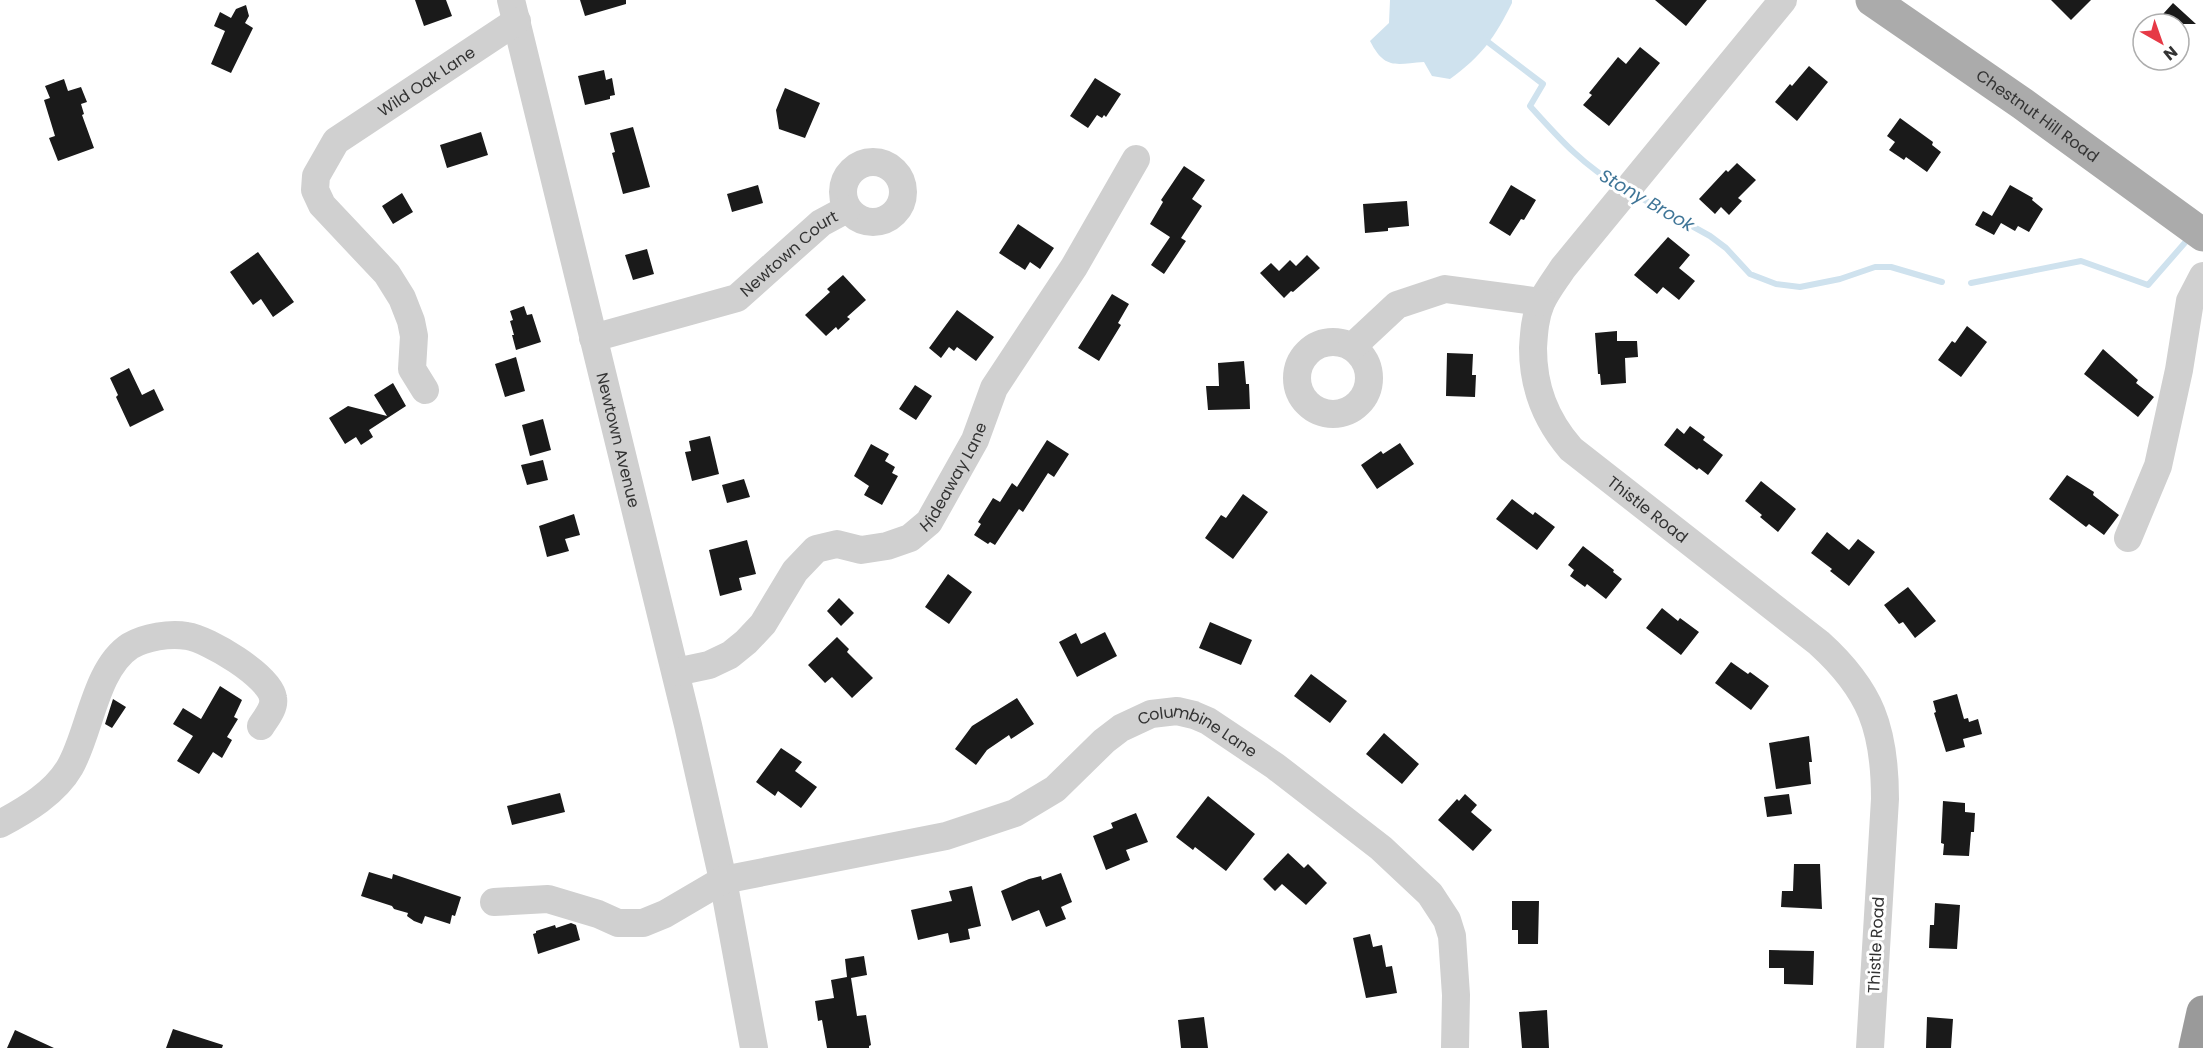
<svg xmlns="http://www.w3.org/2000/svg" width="2203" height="1048" viewBox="0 0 2203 1048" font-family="Poppins,sans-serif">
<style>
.water{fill:#cfe2ee}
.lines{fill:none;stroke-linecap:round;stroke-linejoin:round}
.stream{stroke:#cfe2ee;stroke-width:6}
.building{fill:#1a1a1a}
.minor{stroke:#d0d0d0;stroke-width:28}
.major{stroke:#ababab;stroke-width:33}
.highway{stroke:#9a9a9a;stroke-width:33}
.labels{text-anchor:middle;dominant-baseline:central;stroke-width:6;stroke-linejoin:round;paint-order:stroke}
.street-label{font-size:16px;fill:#333;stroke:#fff}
.water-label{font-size:18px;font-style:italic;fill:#3f7597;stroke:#fff}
</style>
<rect width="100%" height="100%" fill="#fff"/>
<path class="water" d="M1390 0H1512V3C1495 37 1482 56 1450 79L1432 76 1424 62C1395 64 1385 70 1370 41L1389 23Z"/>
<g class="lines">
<path class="stream" d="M1484 39 1543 84 1530 106C1557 136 1584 167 1620 186
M1634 194 1710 236 1726 248 1750 274 1776 284 1800 287 1840 279 1875 267H1891L1942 282
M1971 283 2081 261 2148 285 2189 238"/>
</g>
<path class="building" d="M415 0H446L452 16 424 26Z
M580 0H626V4L585 16Z
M1655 0H1707L1686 26Z
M2051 0H2091L2071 20Z
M2173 3 2196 24H2154Z
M246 5 249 16 245 23 253 28 231 73 211 64 225 31 214 26 220 12 231 18 236 9Z
M1640 47 1660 63 1609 126 1583 105 1592 95 1589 93 1618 57 1626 64Z
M1809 66 1828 82 1797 121 1775 102 1790 84 1792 86Z
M604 70 606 80 612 78 615 95 610 96V99L585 105 578 76Z
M1095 78 1121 94 1106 117 1104 115 1102 118 1097 115 1088 128 1070 116Z
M64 79 68 91 81 87 87 102 81 104 84 114 82 115 94 148 58 161 49 138 55 136 44 100 50 98 45 86Z
M785 88 820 103 805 138 779 129 776 110Z
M1900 118 1933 142 1932 145 1941 152 1927 172 1906 157 1904 160 1889 150 1895 142 1887 136Z
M633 127 650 187 623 194 612 153 615 152 610 133Z
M481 132 488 155 447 168 440 145Z
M1737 163 1756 180 1738 198 1742 201 1729 215 1721 207 1715 214 1699 199 1726 170 1728 172Z
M1184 166 1205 180 1192 199 1202 206 1181 238 1186 241 1164 274 1151 265 1170 237 1150 224 1163 202 1161 200Z
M758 185 763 203 732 212 727 194Z
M1511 185 1536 200 1524 220 1521 219 1510 236 1489 223Z
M2010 185 2033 198 2032 200 2043 209 2029 232 2018 226 2015 231 2001 223 1994 235 1975 225 1983 211 1992 216Z
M402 193 413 212 393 224 382 206Z
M1407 201 1409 226 1388 228V231L1365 233 1363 204Z
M1018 224 1054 248 1040 269 1030 262 1025 270 999 253Z
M1668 237 1690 255 1679 268 1695 281 1679 300 1663 287 1657 294 1634 275Z
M647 249 654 274 633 280 625 255Z
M258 252 294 302 273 317 261 299 253 305 230 272Z
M1307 255 1320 268 1293 292 1291 291 1284 298 1260 273 1271 263 1279 271 1290 260 1296 266Z
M843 275 866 300 847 317 850 319 838 330 836 327 826 336 805 315 830 292 827 289Z
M1112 294 1129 304 1118 323 1121 325 1099 361 1078 348Z
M524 306 527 315 532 314 541 342 516 350 512 335H514L510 321 513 320 510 311Z
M957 310 994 337 976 361 957 347 954 351 949 347 941 358 929 348Z
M1967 326 1987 342 1961 377 1938 360 1952 341 1955 343Z
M1617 331V341H1637L1638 357 1625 358 1626 383 1601 385 1600 374H1598L1595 333Z
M2103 349 2138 380 2136 383 2154 397 2138 417 2084 374Z
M1447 353 1473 354 1472 375H1476L1475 397 1446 396Z
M516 357 525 391 505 397 495 364Z
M1244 361 1246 384H1249L1250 409 1208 410 1206 386H1219L1218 363Z
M129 368 142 395 154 389 164 410 130 427 116 397 118 395 110 378Z
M393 383 406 406 369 430 373 437 361 445 356 437 345 444 329 418 348 406 387 416 374 395Z
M915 385 932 396 916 420 899 409Z
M543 419 551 450 530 456 522 425Z
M1690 426 1705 437 1703 440 1723 455 1708 475 1699 468 1697 470 1664 445 1677 428 1684 434Z
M710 436 719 474 692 481 685 452 691 451 689 441Z
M1047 440 1069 454 1054 477 1048 473 1023 512 1019 509 995 545 990 542 988 544 974 535 981 524 978 522 993 498 1000 502 1012 483 1017 487Z
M1400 443 1414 464 1377 489 1361 465 1381 451 1383 454Z
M871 444 889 454 885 461 895 467 892 473 898 476 882 505 864 495 869 486 854 476Z
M543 460 548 480 527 485 521 465Z
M2067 475 2094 492 2093 495 2119 515 2104 535 2089 524 2086 527 2049 499Z
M744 479 750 497 727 503 722 485Z
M1761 481 1796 509 1778 532 1760 517 1762 515 1745 501Z
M1243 494 1268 512 1233 559 1205 538 1221 515 1226 518Z
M1512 499 1533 515 1535 512 1555 527 1537 550 1496 519Z
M574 514 580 535 565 539 569 551 547 557 539 526Z
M1827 532 1849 550 1858 539 1875 552 1849 586 1830 571 1832 569 1811 553Z
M747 540 756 574 739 578 742 590 720 596 709 550Z
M1583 546 1614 570 1613 572 1622 579 1606 599 1587 584 1585 587 1570 576 1574 570 1568 565Z
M948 574 972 592 949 624 925 607Z
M1908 587 1936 621 1915 638 1903 622 1899 624 1884 605Z
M839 598 854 613 841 626 827 611Z
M1662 608 1678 621 1680 618 1699 632 1681 655 1646 628Z
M1210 622 1252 640 1241 665 1199 648Z
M1105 632 1117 656 1077 677 1059 642 1076 633 1081 644Z
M837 637 849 649 847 652 873 678 852 698 832 677 825 683 808 665Z
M1731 662 1748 674 1750 672 1769 686 1751 710 1715 683Z
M1311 674 1347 701 1330 723 1294 696Z
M220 686 242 700 234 717 238 719 227 737 232 740 222 758 213 752 199 774 177 761 193 736 173 724 183 708 201 719Z
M1957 694 1964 719 1968 718 1969 722 1978 719 1982 734 1963 739 1965 747 1946 752 1934 713 1936 712 1933 701Z
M1017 698 1034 724 1011 739 1009 735 987 750 976 765 955 749 972 726Z
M113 699 126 707 112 728 105 724Z
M1384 733 1419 764 1402 784 1366 754Z
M1809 736 1812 762H1809L1811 784 1776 789 1769 743Z
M781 748 802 762 795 771 817 787 801 808 778 791 775 796 756 782Z
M560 793 565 812 512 825 507 806Z
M1465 794 1477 805 1471 812 1492 830 1473 851 1438 820 1457 799 1459 801Z
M1789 794 1792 814 1767 817 1764 797Z
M1208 796 1255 834 1226 871 1195 847 1193 850 1176 837Z
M1943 801 1965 803V812L1975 813 1974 832H1971L1969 856 1943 855 1944 844 1941 843Z
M1136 813 1148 842 1126 850 1130 860 1106 870 1093 836 1113 828 1111 823Z
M1288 853 1304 868 1308 864 1327 883 1306 905 1282 884 1275 891 1263 879Z
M1794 864H1820L1822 909 1781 907 1782 891H1793Z
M369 872 392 879 393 874 461 897 455 916 452 915 450 924 425 916 422 924 414 921 407 916 408 913 394 909 392 906 361 896Z
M1061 873 1072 902 1061 907 1066 919 1046 927 1039 910 1012 921 1001 891 1029 879 1041 876 1042 880Z
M972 886 981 926 968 929 970 939 950 943 948 933 918 940 911 910 952 901 949 891Z
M1512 901H1539L1538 944H1518V930H1512Z
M1935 903 1960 905 1957 949 1929 948 1930 925H1934Z
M571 923 576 925 580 940 538 954 533 934 536 933V931L555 925 556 928Z
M1370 934 1373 947 1382 945 1386 967 1392 966 1397 993 1366 998 1353 938Z
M1769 950 1814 951 1813 985 1784 984V968H1769Z
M864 956 867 975 851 978 857 1016 866 1015 871 1045 869 1046V1048H827L822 1020 818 1021 815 1001 834 998 831 980 847 977 845 959Z
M1547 1010 1549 1048H1522L1519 1012Z
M1204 1017 1208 1048H1181L1178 1020Z
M1927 1017 1953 1019 1951 1048H1926Z
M173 1029 223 1045 222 1048H166Z
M15 1030 54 1048H7Z"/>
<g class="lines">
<g class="minor">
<path id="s1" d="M511 0 688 725 723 880 754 1048"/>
<path id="s2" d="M1783 0 1563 268C1556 279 1547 290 1541 303 1535 317 1534 332 1533 348 1533 387 1545 419 1571 449L1819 643C1871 690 1885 729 1885 799L1870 1048"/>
<circle cx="873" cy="192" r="30"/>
<path id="s3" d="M593 338 737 298 821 223 847 209"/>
<circle cx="1333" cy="378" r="36"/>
<path d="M1352 347 1397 305 1445 289 1541 302"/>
<path id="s4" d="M425 390 412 369 414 336 411 321 402 298 387 274 322 205 315 190 316 176 336 141 517 21"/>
<path d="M2128 538 2158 466 2179 370 2190 301 2203 276"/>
<path id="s5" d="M676 672 709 665 730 655 746 642 763 624 795 571 816 549 837 544 861 550 887 546 910 538 929 522 975 440 994 388 1074 267 1136 159"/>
<path d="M0 824C26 810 55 793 70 767 90 732 95 669 130 646 145 637 170 633 187 636 208 639 270 676 273 698 275 708 266 718 261 726"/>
<path id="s6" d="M494 902 548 899 598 914 618 923H643L665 914 723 880 946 836 1015 813 1055 789 1104 741 1121 728 1151 714 1177 711 1194 715 1208 721 1275 766 1381 848 1430 894 1447 920 1452 936 1456 995 1455 1048"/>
</g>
<path class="major" id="s7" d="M1872 0 2023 104 2203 235"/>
<path class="highway" d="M2195 1048 2203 1012"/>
</g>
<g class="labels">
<g class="street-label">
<text stroke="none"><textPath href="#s4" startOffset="400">Wild Oak Lane</textPath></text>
<text stroke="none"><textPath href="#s7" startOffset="202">Chestnut Hill Road</textPath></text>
<text stroke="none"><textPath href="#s3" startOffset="218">Newtown Court</textPath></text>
<text stroke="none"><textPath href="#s1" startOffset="453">Newtown Avenue</textPath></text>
<text stroke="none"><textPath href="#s5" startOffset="368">Hideaway Lane</textPath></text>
<text stroke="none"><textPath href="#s2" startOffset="642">Thistle Road</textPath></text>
<text stroke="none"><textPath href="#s6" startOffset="765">Columbine Lane</textPath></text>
<text transform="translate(1876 945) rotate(-87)">Thistle Road</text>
</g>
<g class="water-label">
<text transform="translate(1647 200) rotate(30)">Stony Brook</text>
</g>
</g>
<g transform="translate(2161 42) rotate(140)"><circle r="28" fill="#ffffff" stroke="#adadad" stroke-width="1.5"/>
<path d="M0-4.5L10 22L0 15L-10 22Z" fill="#e63946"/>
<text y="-9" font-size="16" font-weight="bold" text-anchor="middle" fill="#333333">N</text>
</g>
</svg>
